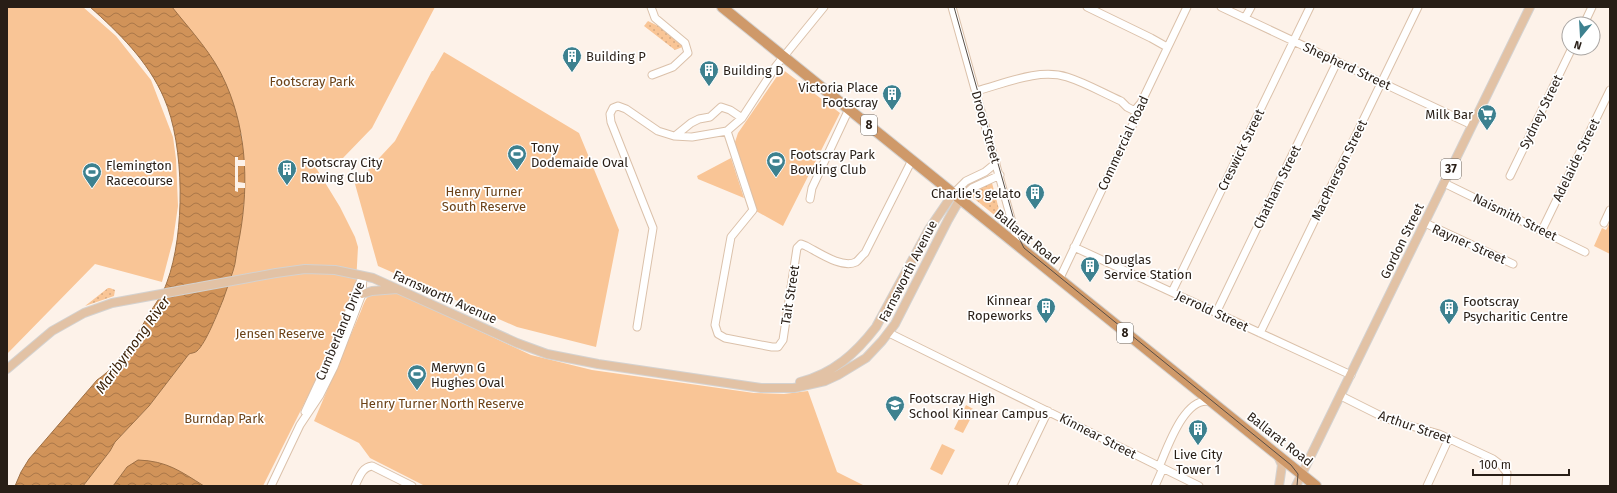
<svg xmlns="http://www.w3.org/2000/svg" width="1617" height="493" viewBox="0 0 1617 493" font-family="'Fira Sans',sans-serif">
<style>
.grass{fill:url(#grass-dots)}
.green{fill:#f9c596}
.water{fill:url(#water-waves);stroke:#9e7045}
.pier{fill:#fdf2e9}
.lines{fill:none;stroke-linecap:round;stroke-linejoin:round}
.minor-casing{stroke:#dbc1aa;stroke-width:9}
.major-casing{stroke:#d4d2d0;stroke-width:10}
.highway-casing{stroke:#d4d2d0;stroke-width:12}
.minor{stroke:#fff;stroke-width:7}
.major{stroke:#e2c2a5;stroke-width:8}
.highway{stroke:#cf9969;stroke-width:10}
.tram{stroke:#574d45;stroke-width:1}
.labels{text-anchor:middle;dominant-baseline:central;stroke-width:3.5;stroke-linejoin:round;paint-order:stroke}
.shield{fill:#fff;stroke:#68625c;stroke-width:1}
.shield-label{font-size:12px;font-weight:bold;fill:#281e16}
.poi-label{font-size:13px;fill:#281e16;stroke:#fff;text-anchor:start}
.street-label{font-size:13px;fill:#281e16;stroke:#fff}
.park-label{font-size:13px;fill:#6c4217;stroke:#fff}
.water-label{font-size:14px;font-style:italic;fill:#3c2208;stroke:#fff}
</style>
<defs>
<pattern id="grass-dots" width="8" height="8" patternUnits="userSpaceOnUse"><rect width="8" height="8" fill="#f9c596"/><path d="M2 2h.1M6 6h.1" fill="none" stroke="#d5a981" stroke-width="1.8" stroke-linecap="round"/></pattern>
<pattern id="water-waves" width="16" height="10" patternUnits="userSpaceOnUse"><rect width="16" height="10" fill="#d19359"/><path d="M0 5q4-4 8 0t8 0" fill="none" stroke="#aa7749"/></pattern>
</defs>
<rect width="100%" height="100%" fill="#fdf2e9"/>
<path class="grass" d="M648 21 660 27 685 46 675 50 644 26Z
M992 183 1001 217 998 218 971 196 978 189Z
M108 288H110L115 290 114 296 85 306Z"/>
<path class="green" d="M7 7H83L116 36 151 80 173 137 176 159 178 206 173 240 162 282 95 264 7 354Z
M167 7H435L372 128 343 158 313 163 340 207 355 237 358 247 356 283 337 338 263 486H204L186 475 127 467 113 486H83L110 451 115 442 149 406 189 354 196 352 199 349 214 322 233 270 244 208 243 151 242 135Z
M444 52 579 133 619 230 596 347 517 327 378 266 355 184 395 141 432 71H433Z
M782 69 840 113 783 226 756 211 734 145 738 133Z
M731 158 744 198 698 179 697 176Z
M1610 222V254L1594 246 1602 228 1606 230Z
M392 292 403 295 531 355 592 370 754 393 784 394 808 391 837 472 865 486H425L370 458 359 443 314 421 361 311C369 289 371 294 392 292Z
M966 405 975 410 963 433 954 429Z
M942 444 955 450 942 475 930 469Z"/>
<path class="water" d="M90 7H172C191 31 214 55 226 84 248 134 249 192 238 245 236 253 236 263 233 271 230 281 226 290 223 300 218 312 206 343 197 351 195 353 191 353 189 354L149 406 115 442 110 451 83 486H15L21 472 29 459 97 380C111 371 120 357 130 345 138 334 144 322 151 311 157 301 163 294 167 282 185 234 185 146 164 98 148 61 119 33 90 7Z
M138 460C167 461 180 471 204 486H113L127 467Z"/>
<path class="pier" d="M235 157H238V160H245V166H238V182L245 183V188H238V192L235 191Z"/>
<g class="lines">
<defs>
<path id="minor" d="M651 7 655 18 685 43 688 53 673 67 652 75
M952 7 1019 247
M1087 7 1151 38 1167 47
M1221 7 1472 125
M1245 18 1251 7
M1584 24 1592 7
M976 91C1004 84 1038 68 1067 77 1086 83 1103 93 1121 101L1127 107 1135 111
M727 131 753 210 731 237 715 325 718 334 725 338 772 347H778L783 340 797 248 801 244 806 246C818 252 842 269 856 262 859 260 862 255 865 253L912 160
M675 136 691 123 699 119 710 117 721 107 730 110 742 118
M1510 176 1572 48
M1444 183 1585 252
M953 194 966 181 985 172 996 163
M810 199 812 188 849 109
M960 199 972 188 1000 175
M1425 223 1513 264
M1604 223 1610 210
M1542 230 1610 90
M1074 247 1351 375
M1059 280 1134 122 1135 110 1141 103 1187 7
M1172 292 1310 7
M1216 313 1337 62
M637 327 653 228 611 122 610 114 613 108 618 106 626 109 658 131 674 136 692 137 727 131 742 118 776 66 824 7
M889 333 1199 486
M1260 333 1418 7
M1341 396 1387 419 1439 434 1493 459 1501 465 1507 473 1506 486
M305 412 339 339 358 286 363 276
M1159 467C1167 449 1185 394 1211 402
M271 486 300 425 320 395 334 367 362 294 363 276
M355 486C359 478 362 467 372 466L412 486
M1012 486 1048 411
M1155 486 1163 468
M1427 486 1449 438"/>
<path id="major" d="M362 294 372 291 397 289
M7 369 52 331 84 313 112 303 276 273 305 269 335 270 373 278 517 343 547 354 598 364 761 388H794L825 381 838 375 866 358 882 341 895 324 948 220 960 199
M800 382C833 374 856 353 876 327L929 229 953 194
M1278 456 1282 465 1279 486
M1296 486 1530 7"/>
<path id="highway" d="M722 7 1316 486"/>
</defs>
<use href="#minor" class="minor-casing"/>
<use href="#major" class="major-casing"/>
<use href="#highway" class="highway-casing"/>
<use href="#minor" class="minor"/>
<use href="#major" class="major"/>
<use href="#highway" class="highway"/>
<path class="tram" d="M954 7 1019 238 1024 248 1291 465 1298 474 1297 486"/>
</g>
<defs>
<symbol id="building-pin" viewBox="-11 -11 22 30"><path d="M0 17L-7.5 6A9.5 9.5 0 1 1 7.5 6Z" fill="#3d818f" stroke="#fff"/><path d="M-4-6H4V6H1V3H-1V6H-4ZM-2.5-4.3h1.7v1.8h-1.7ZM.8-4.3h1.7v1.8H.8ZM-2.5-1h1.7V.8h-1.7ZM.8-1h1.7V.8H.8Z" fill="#fff"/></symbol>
<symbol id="supermarket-pin" viewBox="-11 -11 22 30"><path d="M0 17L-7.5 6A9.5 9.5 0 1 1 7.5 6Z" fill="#3d818f" stroke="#fff"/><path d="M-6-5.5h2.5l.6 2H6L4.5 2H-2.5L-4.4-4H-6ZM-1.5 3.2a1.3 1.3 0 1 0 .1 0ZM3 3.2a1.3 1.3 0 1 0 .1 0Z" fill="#fff"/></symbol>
<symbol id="stadium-pin" viewBox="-11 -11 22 30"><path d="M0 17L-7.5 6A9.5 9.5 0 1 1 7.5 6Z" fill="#3d818f" stroke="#fff"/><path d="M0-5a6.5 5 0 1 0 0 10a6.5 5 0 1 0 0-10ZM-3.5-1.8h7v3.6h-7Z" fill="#fff"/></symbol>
<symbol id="school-pin" viewBox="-11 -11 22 30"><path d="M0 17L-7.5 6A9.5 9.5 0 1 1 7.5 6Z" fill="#3d818f" stroke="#fff"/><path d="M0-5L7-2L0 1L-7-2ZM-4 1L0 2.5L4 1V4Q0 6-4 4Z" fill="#fff"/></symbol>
</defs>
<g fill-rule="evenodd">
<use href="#building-pin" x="561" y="45" width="22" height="30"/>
<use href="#building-pin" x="698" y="59" width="22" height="30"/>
<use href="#building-pin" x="881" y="83" width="22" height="30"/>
<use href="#supermarket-pin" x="1476" y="103" width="22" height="30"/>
<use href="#stadium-pin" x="506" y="143" width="22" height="30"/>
<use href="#stadium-pin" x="765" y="150" width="22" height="30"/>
<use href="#building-pin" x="276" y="158" width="22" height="30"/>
<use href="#stadium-pin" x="81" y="161" width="22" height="30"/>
<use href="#building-pin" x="1024" y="182" width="22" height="30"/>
<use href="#building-pin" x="1079" y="255" width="22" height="30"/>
<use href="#building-pin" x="1035" y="296" width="22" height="30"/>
<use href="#building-pin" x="1438" y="297" width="22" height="30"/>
<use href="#stadium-pin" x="406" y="363" width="22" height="30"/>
<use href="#school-pin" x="884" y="394" width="22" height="30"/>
<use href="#building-pin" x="1187" y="418" width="22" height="30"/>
</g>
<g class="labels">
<g class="shield">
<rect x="861" y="115" width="16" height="20" rx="3"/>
<rect x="1441" y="159" width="20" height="20" rx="3"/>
<rect x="1117" y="323" width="16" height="20" rx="3"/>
</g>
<g class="shield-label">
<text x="869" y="125">8</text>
<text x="1451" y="169">37</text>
<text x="1125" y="333">8</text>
</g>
<g class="poi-label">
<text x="586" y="56">Building P</text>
<text x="723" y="70">Building D</text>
<text x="878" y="87" text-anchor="end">Victoria Place<tspan x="878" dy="15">Footscray</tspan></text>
<text x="1473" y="114" text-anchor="end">Milk Bar</text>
<text x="531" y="147">Tony<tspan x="531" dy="15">Dodemaide Oval</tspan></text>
<text x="790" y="154">Footscray Park<tspan x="790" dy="15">Bowling Club</tspan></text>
<text x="301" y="162">Footscray City<tspan x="301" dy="15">Rowing Club</tspan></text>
<text x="106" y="165">Flemington<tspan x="106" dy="15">Racecourse</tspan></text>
<text x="1021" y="193" text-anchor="end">Charlie's gelato</text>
<text x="1104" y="259">Douglas<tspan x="1104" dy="15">Service Station</tspan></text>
<text x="1032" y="300" text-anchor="end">Kinnear<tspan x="1032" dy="15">Ropeworks</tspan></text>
<text x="1463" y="301">Footscray<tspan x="1463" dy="15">Psycharitic Centre</tspan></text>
<text x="431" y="367">Mervyn G<tspan x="431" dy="15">Hughes Oval</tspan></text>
<text x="909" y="398">Footscray High<tspan x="909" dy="15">School Kinnear Campus</tspan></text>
<text x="1198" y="454" text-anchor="middle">Live City<tspan x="1198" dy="15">Tower 1</tspan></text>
</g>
<g class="street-label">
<text transform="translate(1347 66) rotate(25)">Shepherd Street</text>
<text transform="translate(1541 112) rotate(-64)">Sydney Street</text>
<text transform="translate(986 127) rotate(74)">Droop Street</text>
<text transform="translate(1123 143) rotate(-65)">Commercial Road</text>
<text transform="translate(1241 150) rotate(-64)">Creswick Street</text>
<text transform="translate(1576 160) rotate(-64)">Adelaide Street</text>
<text transform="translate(1339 170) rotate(-64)">MacPherson Street</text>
<text transform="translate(1277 187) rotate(-64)">Chatham Street</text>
<text transform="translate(1515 217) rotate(26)">Naismith Street</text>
<text transform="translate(1027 237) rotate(39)">Ballarat Road</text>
<text transform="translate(1402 241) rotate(-64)">Gordon Street</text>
<text transform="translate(1469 244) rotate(24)">Rayner Street</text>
<text transform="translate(908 271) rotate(-63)">Farnsworth Avenue</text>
<text transform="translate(790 295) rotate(-81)">Tait Street</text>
<text transform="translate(445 297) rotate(24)">Farnsworth Avenue</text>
<text transform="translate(1212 311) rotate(25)">Jerrold Street</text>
<text transform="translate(340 331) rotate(-67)">Cumberland Drive</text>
<text transform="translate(1415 427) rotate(19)">Arthur Street</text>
<text transform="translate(1098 436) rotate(27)">Kinnear Street</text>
<text transform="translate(1280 439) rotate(38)">Ballarat Road</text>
</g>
<g class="park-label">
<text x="312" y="81">Footscray Park</text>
<text x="484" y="191">Henry Turner<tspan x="484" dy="15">South Reserve</tspan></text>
<text x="280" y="333">Jensen Reserve</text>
<text x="442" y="403">Henry Turner North Reserve</text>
<text x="224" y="418">Burndap Park</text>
</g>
<g class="water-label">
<text transform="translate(133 345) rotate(-54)">Maribyrnong River</text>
</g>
</g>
<rect width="1617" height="493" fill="none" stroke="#281e16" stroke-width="16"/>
<g transform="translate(1581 36) rotate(198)"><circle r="19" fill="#ffffff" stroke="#a9a5a2"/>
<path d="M0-3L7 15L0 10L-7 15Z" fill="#3d818f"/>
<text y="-6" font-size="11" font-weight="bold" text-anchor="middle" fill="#281e16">N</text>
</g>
<path d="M1473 469v6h96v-6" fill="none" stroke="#281e16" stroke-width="2"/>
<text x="1479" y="469" font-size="12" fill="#281e16" stroke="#ffffff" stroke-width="3" paint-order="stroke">100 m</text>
</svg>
